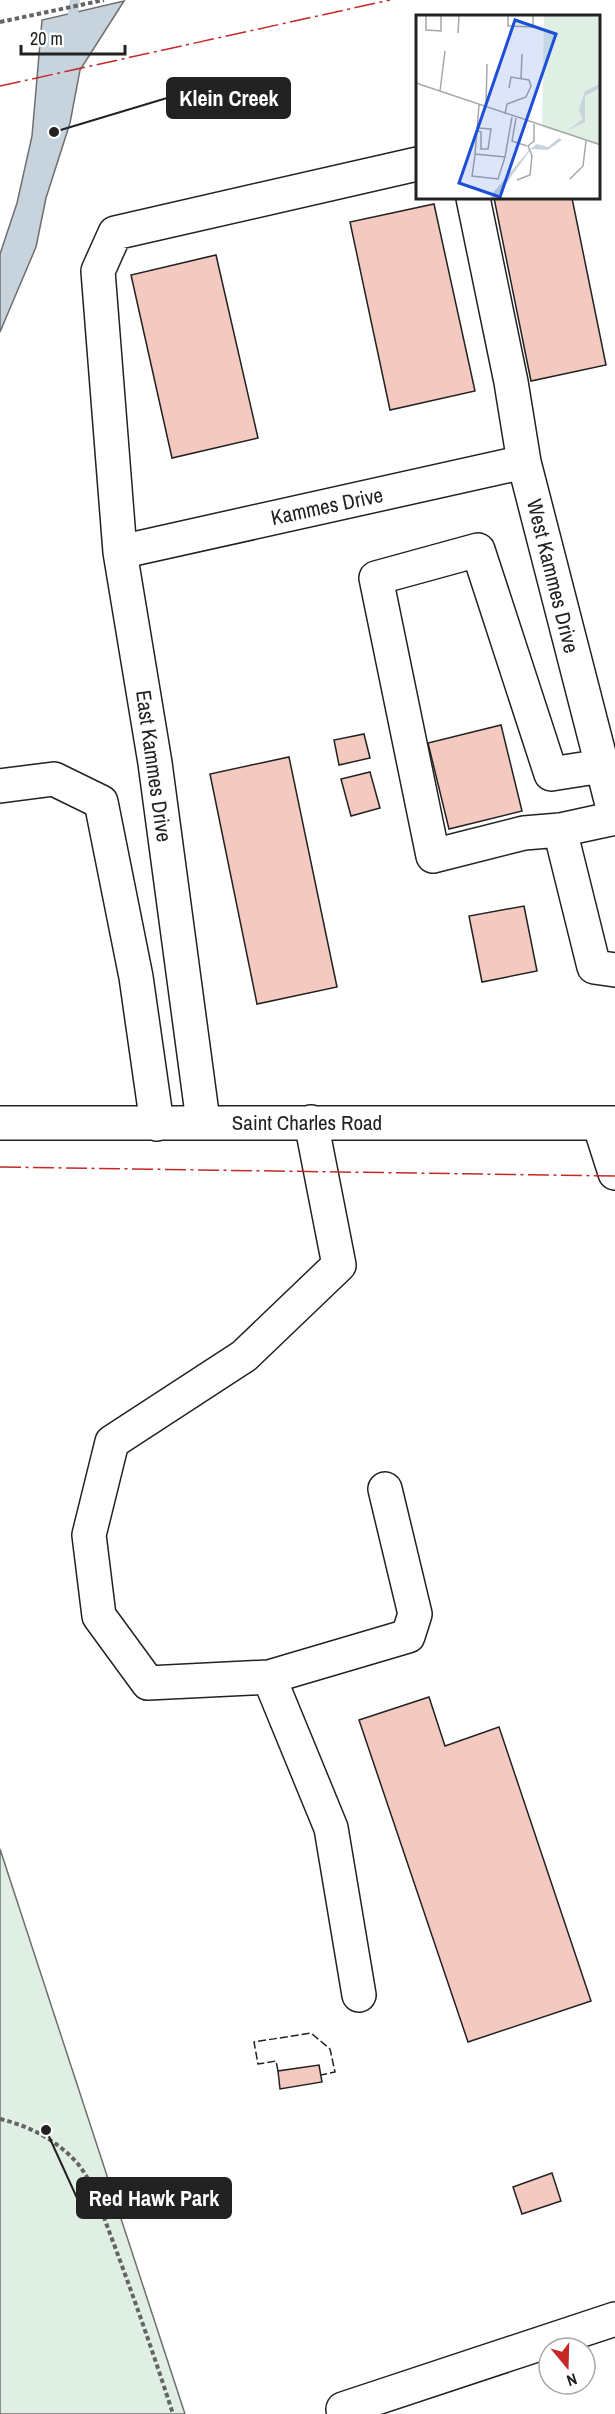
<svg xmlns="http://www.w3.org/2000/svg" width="615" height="2414" viewBox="0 0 615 2414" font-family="'Archivo Narrow',sans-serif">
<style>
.green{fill:#e0efe3;stroke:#6f6f6f;stroke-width:1.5}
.water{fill:#c7d3dd;stroke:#6f6f6f;stroke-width:1.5}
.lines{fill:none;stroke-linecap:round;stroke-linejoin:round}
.stream{stroke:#c7d3dd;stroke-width:10}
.building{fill:#f3c9c0;stroke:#222;stroke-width:1.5}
.minor-casing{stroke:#222;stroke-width:36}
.path{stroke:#646464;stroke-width:4;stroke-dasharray:4.5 3;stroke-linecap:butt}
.minor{stroke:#fff;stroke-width:33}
.fence{stroke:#222;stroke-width:1.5;stroke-dasharray:8 3;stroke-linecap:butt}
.power{stroke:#c62828;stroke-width:1.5;stroke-dasharray:21 4.5 3 4.5;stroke-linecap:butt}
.labels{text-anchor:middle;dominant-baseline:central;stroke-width:4.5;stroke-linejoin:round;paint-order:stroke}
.street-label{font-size:21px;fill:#222;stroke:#fff}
.inset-road{fill:none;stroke:#a7a7a7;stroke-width:1.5}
.view{fill:#1d4ed8;fill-opacity:0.15;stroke:#1d4ed8;stroke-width:3}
.inset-edge{fill:none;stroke:#222;stroke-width:3}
.leader{fill:none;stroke:#222;stroke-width:2}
.callout-dot{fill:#222;stroke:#fff;stroke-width:2}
.callout{fill:#222;stroke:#222;stroke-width:2}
.callout-label{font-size:22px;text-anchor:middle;font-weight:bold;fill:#fff}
</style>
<rect width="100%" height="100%" fill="#fff"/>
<path class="green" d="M0 1849 184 2411 185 2414H0Z"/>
<path class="water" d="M124 1 80 70 70 123 46 198 36 247 0 332V254L17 203 32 136 42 20Z"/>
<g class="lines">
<path class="stream" d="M71 27 75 0"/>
</g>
<path class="building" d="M494 198H572L606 365 531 381Z
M434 204 475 391 390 410 350 222Z
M216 255 258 438 172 458 131 275Z
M501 725 522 811 449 829 428 743Z
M364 734 370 758 339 765 334 740Z
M289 757 337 987 257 1004 210 774Z
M370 772 380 808 351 816 341 779Z
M524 906 537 971 482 982 469 916Z
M429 1697 445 1746 499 1727 591 2001 468 2042 359 1720Z
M319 2065 322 2082 280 2089 278 2071Z
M552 2173 561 2201 522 2214 513 2187Z"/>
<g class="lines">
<defs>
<path id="minor" d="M473 198 511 382 524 462
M120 552 98 271 115 233 417 164
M602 766 551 774 478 550 376 578 433 856 524 833 560 830 615 818
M0 786 54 779 101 802 136 977 157 1124
M560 830 594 967 615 970
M203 1121 155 763 120 552 524 462 615 816
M311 1122 339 1265 244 1356 112 1442 89 1535 99 1616 148 1683 269 1677 408 1636 415 1614 385 1489
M0 1123H615
M599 1123 615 1173
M269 1677 331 1828 359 1995
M344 2414 343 2409 615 2319"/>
</defs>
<use href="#minor" class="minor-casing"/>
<path class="path" d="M0 22 104 0
M0 2119C30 2126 58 2141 78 2164 93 2182 101 2210 109 2231 132 2292 153 2352 173 2414"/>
<use href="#minor" class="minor"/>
<path class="fence" d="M278 2071 276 2061 258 2064 254 2042 311 2033 330 2049 335 2072 321 2075"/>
<path class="power" d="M0 86 390 0
M0 1167 615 1176"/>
</g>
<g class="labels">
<g class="street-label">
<text transform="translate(327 506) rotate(-12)">Kammes Drive</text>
<text transform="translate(553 576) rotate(76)">West Kammes Drive</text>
<text transform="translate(154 766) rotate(82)">East Kammes Drive</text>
<text x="307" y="1122">Saint Charles Road</text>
</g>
</g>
<g transform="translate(416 15)">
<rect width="184" height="184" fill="#fff"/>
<path d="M128 0H184V130L126 112Z" fill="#e0efe3"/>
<path d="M184 69V73L169 81V107L152 115 167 104 163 95 169 76ZM143 123 146 125 132 135 115 134 82 180 76 179 81 181 79 184H75L76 179 114 134 121 129 132 132Z" fill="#c7d3dd"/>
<path class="inset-road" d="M10 0V15L25 16V0M92 0V11L117 12V0M42 18 43 0M105 63 106 39M0 68 185 130M24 76 29 36M63 90 59 139 89 142 96 102M70 92 71 49M89 99 91 89 110 82 115 71 113 65 95 62 93 73M100 103 96 126 111 131M62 113 75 114 72 134H65V117L62 116M112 131 118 126V109M59 140 56 161 82 164 89 142M154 164 167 151 170 126M101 165 114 160 116 141 112 131"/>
<path class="view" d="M99 5 140 19 84 182 43 168Z"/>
<rect width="184" height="184" class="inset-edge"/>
</g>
<path class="leader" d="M54 132L167 98M46 2130L77 2198"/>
<g class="callout-dot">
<circle cx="54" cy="132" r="6"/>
<circle cx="46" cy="2130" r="6"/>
</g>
<g class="callout">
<rect x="167" y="78" width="123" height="40" rx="6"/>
<rect x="77" y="2178" width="154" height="40" rx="6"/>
</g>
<g class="callout-label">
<text x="229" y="106">Klein Creek</text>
<text x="154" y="2206">Red Hawk Park</text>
</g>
<g transform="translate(567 2366) rotate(161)"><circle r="28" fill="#ffffff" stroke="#a7a7a7" stroke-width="1.5"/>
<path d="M0-4.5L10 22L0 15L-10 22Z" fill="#c62828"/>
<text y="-9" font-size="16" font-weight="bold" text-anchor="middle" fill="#222222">N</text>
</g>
<path d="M21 45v9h104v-9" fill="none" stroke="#222222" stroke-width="3"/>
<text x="30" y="45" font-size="18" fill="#222222" stroke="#ffffff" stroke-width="4.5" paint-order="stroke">20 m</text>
</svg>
